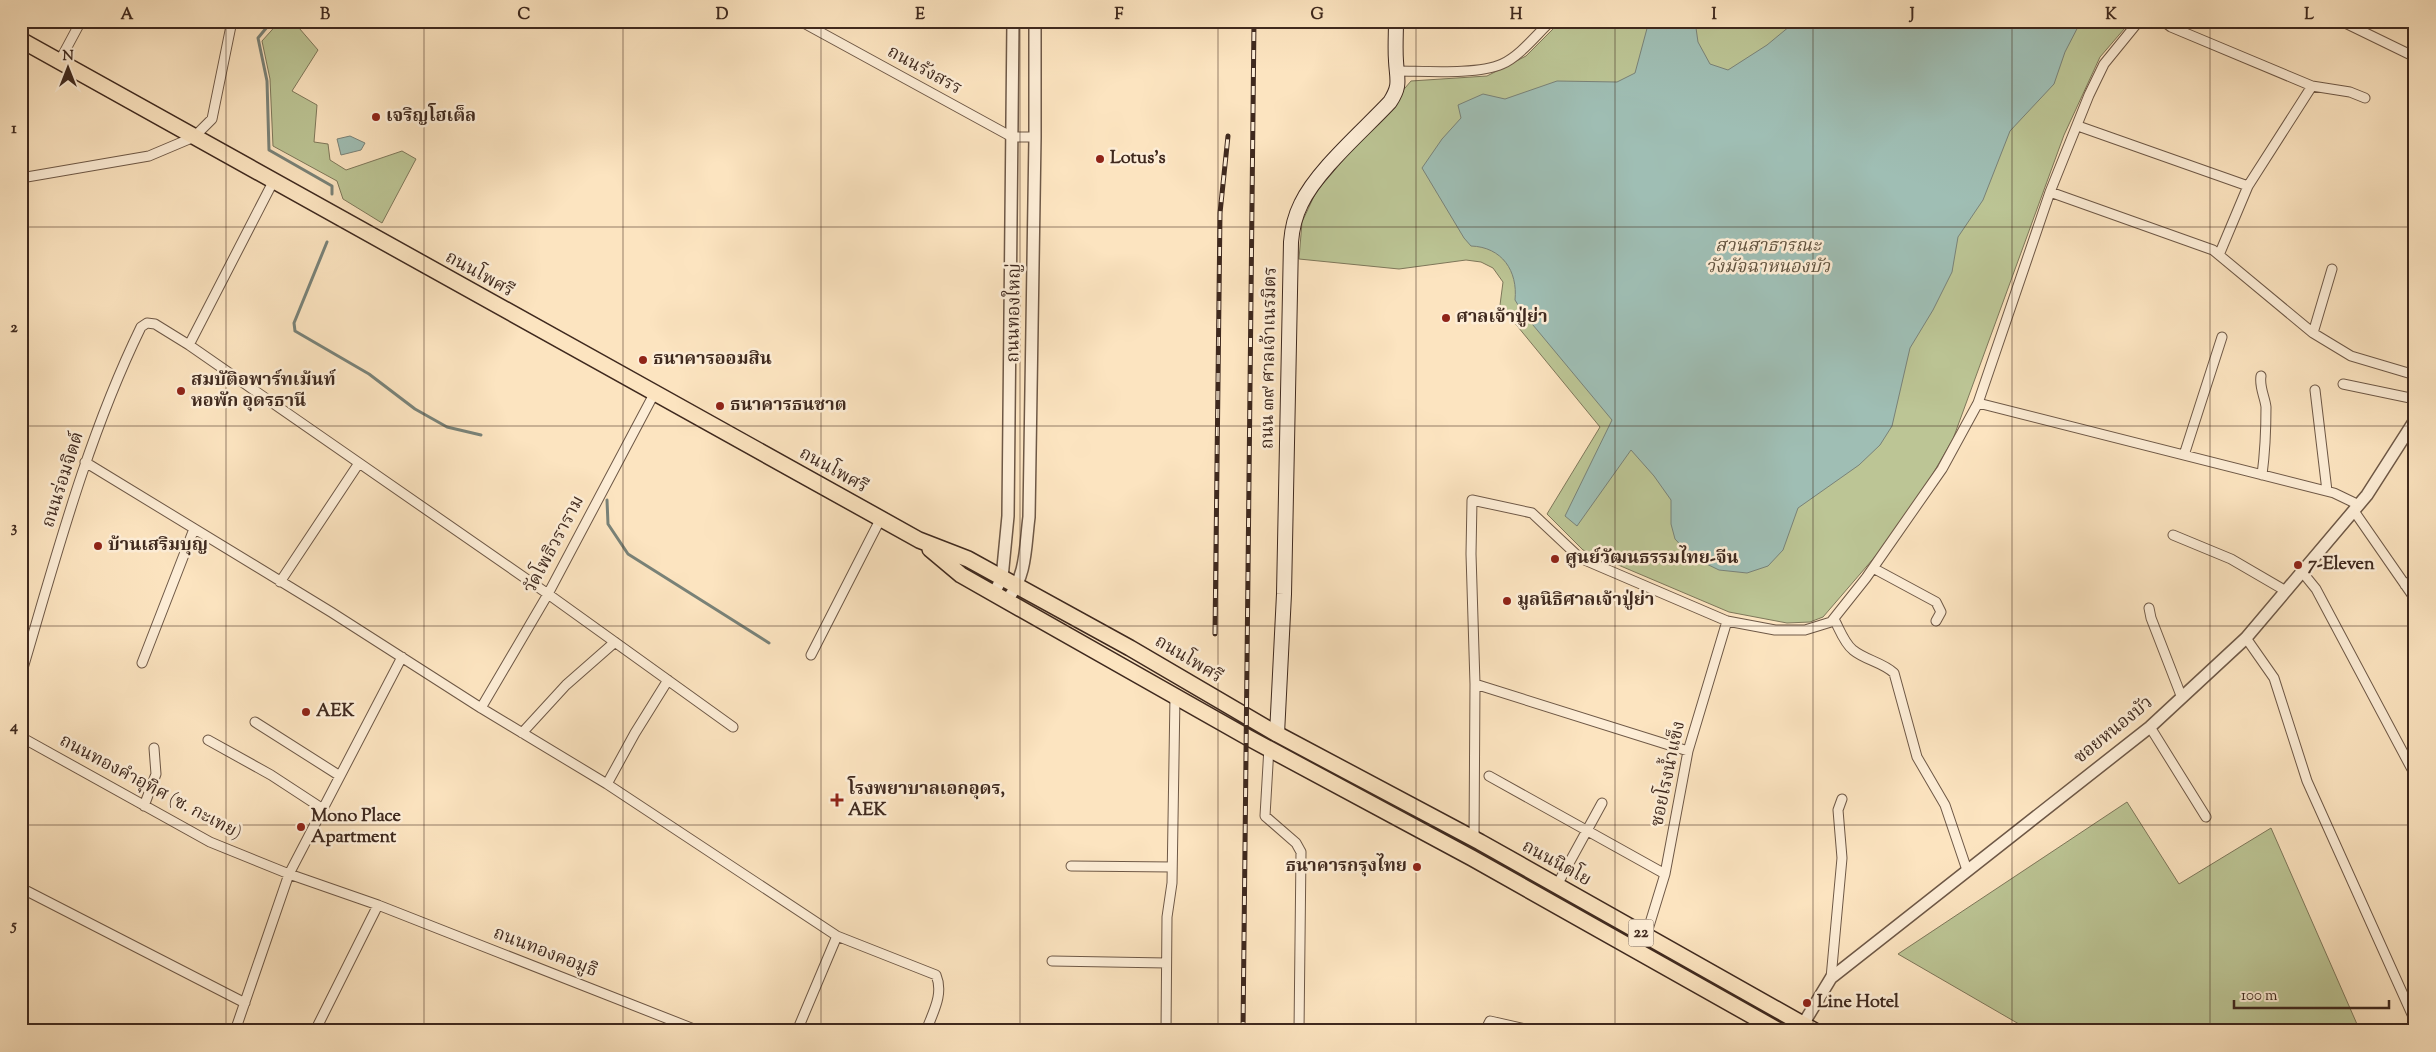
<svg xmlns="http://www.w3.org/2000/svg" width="2436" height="1052" viewBox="0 0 2436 1052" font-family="'Sorts Mill Goudy','Noto Serif Thai',serif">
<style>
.green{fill:#bcc595;stroke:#7e775a}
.water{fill:#9fbeb4;stroke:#798278}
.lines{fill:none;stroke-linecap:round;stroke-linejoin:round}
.stream{stroke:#798278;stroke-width:3}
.minor-casing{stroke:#6e5846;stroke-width:11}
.tertiary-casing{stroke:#6e5846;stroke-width:14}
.secondary-casing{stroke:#3f291e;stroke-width:16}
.primary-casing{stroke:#3f291e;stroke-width:18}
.minor{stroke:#fdedd6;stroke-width:9}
.tertiary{stroke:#fdedd6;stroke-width:11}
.secondary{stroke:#fdedd6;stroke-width:14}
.primary{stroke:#fce4c0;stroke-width:15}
.rail-casing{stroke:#3f291e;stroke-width:5}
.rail{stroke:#fdedd6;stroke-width:3;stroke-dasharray:9;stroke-linecap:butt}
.grid{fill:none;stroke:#3f291e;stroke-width:1;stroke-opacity:0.55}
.poi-dot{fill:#8f2418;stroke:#fdedd6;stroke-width:2}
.labels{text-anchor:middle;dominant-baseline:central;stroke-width:5;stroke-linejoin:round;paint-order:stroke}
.shield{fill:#fdedd6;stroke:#786455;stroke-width:1}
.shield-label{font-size:16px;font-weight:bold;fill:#3f291e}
.street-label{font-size:18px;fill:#3f291e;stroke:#fdedd6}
.poi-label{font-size:18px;font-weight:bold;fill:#3f291e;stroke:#fdedd6;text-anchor:start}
.park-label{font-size:18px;font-style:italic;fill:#5e503c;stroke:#fdedd6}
.neatline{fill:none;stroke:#3f291e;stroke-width:2}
.grid-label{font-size:16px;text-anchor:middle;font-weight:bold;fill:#3f291e}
</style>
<rect width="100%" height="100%" fill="#fce4c0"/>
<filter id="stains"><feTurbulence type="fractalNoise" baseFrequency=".004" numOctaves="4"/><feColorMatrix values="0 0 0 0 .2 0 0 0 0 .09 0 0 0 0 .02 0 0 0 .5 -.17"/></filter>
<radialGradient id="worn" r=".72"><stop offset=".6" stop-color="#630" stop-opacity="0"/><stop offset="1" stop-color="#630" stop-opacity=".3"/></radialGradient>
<path class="green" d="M280 21H293L318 50 292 91 317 105 314 142 328 144 330 160 346 170 402 151 416 159 382 223 343 199 337 181 273 146 270 79 262 41Z
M1561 21H2131L2100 57 2064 135 1953 439 1920 496 1879 552 1823 617 1810 622 1787 623 1729 612 1583 550 1547 514 1600 427 1500 305 1503 282 1493 268 1481 262 1466 260 1399 269 1299 259 1302 222 1316 192 1411 81 1487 76 1526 56Z
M2127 802 2179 884 2271 828 2360 1031H2031L1898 954Z"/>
<path class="water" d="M1649 21H1695L1698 42 1710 64 1728 70 1767 45 1796 21H2081L2065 52 2054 84 2010 131 1983 200 1958 237 1952 272 1933 310 1910 348 1892 426 1880 445 1859 465 1798 508 1783 550 1768 566 1747 573 1719 570 1692 557 1675 539 1671 524V500L1654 476 1631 450 1577 526 1565 516 1612 420 1523 313 1515 300C1518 271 1502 247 1471 246L1464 238 1422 168 1442 139 1461 118 1458 105 1483 94 1505 99 1557 81 1617 82 1635 73Z
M350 136 365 143 361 150 341 155 337 139Z"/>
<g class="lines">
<path class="stream" d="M272 21 258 38 267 81 269 150 332 186V194
M327 242 294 323 295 331 369 374 415 409 447 427 481 435
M607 500 608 524 628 554 769 643"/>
<defs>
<path id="minor" d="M800 21 1012 137H1035
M2163 21 2171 27 2312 86 2350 92 2365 98
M2341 21 2415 57
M59 62 81 21
M1397 71C1424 71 1478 75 1502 64 1520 56 1536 35 1551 21
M2078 126 2248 186
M21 178 149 156 194 137 212 119 232 21
M2050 192 2213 250 2313 333 2351 356 2415 375
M2219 255 2248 186 2312 86
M2313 333 2332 269
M189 345 274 180
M2261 376C2259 387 2265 397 2266 407 2266 430 2265 452 2262 475
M2343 384 2415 399
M2315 390 2327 491
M1978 403 2334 493 2359 505
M2184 455 2222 337
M85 462 331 612 481 708 607 784 837 936 936 975C944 994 933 1012 926 1031
M2354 511 2415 599
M2173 535 2231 559 2286 591
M1873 568 1936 602 1941 612 1936 621
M2303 573 2316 589 2415 775
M280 582 359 463
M2405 585 2415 578
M2149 608 2151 618 2182 698
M1834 619C1839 628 1844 643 1853 650 1865 660 1882 662 1894 673L1917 757 1945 805 1967 870
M2246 638 2274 678 2307 781 2415 1021
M811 655 881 518
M142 663 194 529
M21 675C56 557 87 438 141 327L147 323 155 324 189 345 548 594 733 727
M1475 684 1688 751
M481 708 548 594 654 394
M255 722 340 776
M2150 727 2206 817
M522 733 566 685 615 642
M21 737 210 842 289 874 378 905 699 1031
M208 740 271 775 323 809
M1269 747 1265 816 1296 843 1301 852 1299 1031
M1489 776 1665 874
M607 784 635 733 668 680
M144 806 156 774 154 748
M1474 839 1475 684 1471 554 1472 500 1532 513 1580 558 1727 621 1775 630H1805L1831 622 1866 578 1942 469 1978 403 2050 192 2089 95 2104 64 2139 21
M1071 866 1172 867
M1557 885 1602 803
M21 888 245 1003
M1646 936 1665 874 1688 751 1727 621
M1052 961 1166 963
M1831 978 1842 858 1838 810 1842 799
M235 1031 289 874 402 657
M315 1031 378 905
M797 1031 837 936
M1166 1031 1167 917 1172 883 1175 696
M1485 1031 1490 1021 1534 1031"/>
<path id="tertiary" d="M994 593 1002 578 1008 516 1013 21
M1007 600C1027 575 1025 548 1029 517L1035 137V21
M1799 1031 1831 978 2150 727 2246 638 2367 495 2415 420"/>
<path id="secondary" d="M1277 734 1284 594 1291 242C1292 229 1295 216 1301 204 1317 170 1363 131 1390 102 1401 85 1397 80 1396 61 1395 48 1396 34 1396 21"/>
<path id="primary" d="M21 40 919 540 968 559 1130 648 1277 734 1480 842 1815 1031
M930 549 961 575 1247 737 1472 858 1779 1031"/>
</defs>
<use href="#minor" class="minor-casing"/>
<use href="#tertiary" class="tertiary-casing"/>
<use href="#secondary" class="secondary-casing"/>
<use href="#primary" class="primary-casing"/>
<use href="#minor" class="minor"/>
<use href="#tertiary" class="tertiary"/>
<use href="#secondary" class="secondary"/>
<use href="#primary" class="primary"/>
<defs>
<path id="rail" d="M1215 634 1220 213 1228 136
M1243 1031 1254 21"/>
</defs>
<use href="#rail" class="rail-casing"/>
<use href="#rail" class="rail"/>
</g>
<path class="grid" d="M226 21V1031M424 21V1031M623 21V1031M821 21V1031M1020 21V1031M1218 21V1031M1416 21V1031M1615 21V1031M1813 21V1031M2012 21V1031M2210 21V1031M21 227H2415M21 426H2415M21 626H2415M21 825H2415"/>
<g class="poi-dot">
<circle cx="376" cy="117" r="5"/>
<circle cx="1100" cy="159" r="5"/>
<circle cx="1446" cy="318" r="5"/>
<circle cx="643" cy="360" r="5"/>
<circle cx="181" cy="391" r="5"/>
<circle cx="720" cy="406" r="5"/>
<circle cx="98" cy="546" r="5"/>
<circle cx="1555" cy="559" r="5"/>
<circle cx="2298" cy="565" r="5"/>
<circle cx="1507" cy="601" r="5"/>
<circle cx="306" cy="712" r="5"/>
<path d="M834.5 792.5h5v5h5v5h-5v5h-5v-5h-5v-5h5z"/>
<circle cx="301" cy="827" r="5"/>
<circle cx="1417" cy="867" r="5"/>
<circle cx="1807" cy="1003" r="5"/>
</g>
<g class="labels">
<rect class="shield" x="1628.5" y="919.5" width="25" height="27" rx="4"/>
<g class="shield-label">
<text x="1641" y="933">22</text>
</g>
<g class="street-label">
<text transform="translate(924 71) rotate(29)">ถนนรังสรร</text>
<text transform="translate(479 275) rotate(29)">ถนนโพศรี</text>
<text transform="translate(1015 313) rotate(-89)">ถนนทองใหญ่</text>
<text transform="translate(1270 358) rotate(-89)">ถนน ๓๙ ศาลเจ้าเนรมิตร</text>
<text transform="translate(833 471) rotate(29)">ถนนโพศรี</text>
<text transform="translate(64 480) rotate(-72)">ถนนร่อมจิตต์</text>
<text transform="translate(555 545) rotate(-62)">วัดโพธิวราราม</text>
<text transform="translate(1188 660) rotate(31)">ถนนโพศรี</text>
<text transform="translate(2114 731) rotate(-39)">ซอยหนองบัว</text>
<text transform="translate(1669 774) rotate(-78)">ซอยโรงน้ำแข็ง</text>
<text transform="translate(150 788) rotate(28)">ถนนทองคำอุทิศ (ซ. กะเทย)</text>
<text transform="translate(1556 864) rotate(29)">ถนนนิตโย</text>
<text transform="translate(545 953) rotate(21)">ถนนทองคอมูธิ</text>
</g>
<g class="poi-label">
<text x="386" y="117">เจริญโฮเต็ล</text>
<text x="1110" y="159">Lotus's</text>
<text x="1456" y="318">ศาลเจ้าปู่ย่า</text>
<text x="653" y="360">ธนาคารออมสิน</text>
<text x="191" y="381">สมบัติอพาร์ทเม้นท์<tspan x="191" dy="21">หอพัก อุดรธานี</tspan></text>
<text x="730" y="406">ธนาคารธนชาต</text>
<text x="108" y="546">บ้านเสริมบุญ</text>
<text x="1565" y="559">ศูนย์วัฒนธรรมไทย-จีน</text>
<text x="2308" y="565">7-Eleven</text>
<text x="1517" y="601">มูลนิธิศาลเจ้าปู่ย่า</text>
<text x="316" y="712">AEK</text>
<text x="848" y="790">โรงพยาบาลเอกอุดร,<tspan x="848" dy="21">AEK</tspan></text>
<text x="311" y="817">Mono Place<tspan x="311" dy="21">Apartment</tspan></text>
<text x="1407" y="867" text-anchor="end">ธนาคารกรุงไทย</text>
<text x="1817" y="1003">Line Hotel</text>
</g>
<g class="park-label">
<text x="1768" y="247">สวนสาธารณะ<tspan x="1768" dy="21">วังมัจฉาหนองบัว</tspan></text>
</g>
</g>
<rect width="2436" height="1052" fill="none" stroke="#fce4c0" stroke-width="55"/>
<g transform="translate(68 68)" stroke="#fdedd6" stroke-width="4" paint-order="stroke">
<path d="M0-4L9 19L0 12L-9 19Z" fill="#3f291e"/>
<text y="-8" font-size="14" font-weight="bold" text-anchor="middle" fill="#3f291e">N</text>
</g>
<path d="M2234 1000v8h155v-8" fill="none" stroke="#3f291e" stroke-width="2.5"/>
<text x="2241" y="1000" font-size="15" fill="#3f291e" stroke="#fdedd6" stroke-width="4" paint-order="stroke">100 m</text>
<rect x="28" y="28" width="2380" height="996" class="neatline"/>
<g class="grid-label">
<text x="127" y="19">A</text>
<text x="325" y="19">B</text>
<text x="524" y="19">C</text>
<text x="722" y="19">D</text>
<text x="920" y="19">E</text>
<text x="1119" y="19">F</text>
<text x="1317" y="19">G</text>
<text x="1516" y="19">H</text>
<text x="1714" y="19">I</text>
<text x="1912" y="19">J</text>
<text x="2111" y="19">K</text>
<text x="2309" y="19">L</text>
<text x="14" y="133">1</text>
<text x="14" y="332">2</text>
<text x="14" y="532">3</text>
<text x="14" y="731">4</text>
<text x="14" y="930">5</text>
</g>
<rect width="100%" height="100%" filter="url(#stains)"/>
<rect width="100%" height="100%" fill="url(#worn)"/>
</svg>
